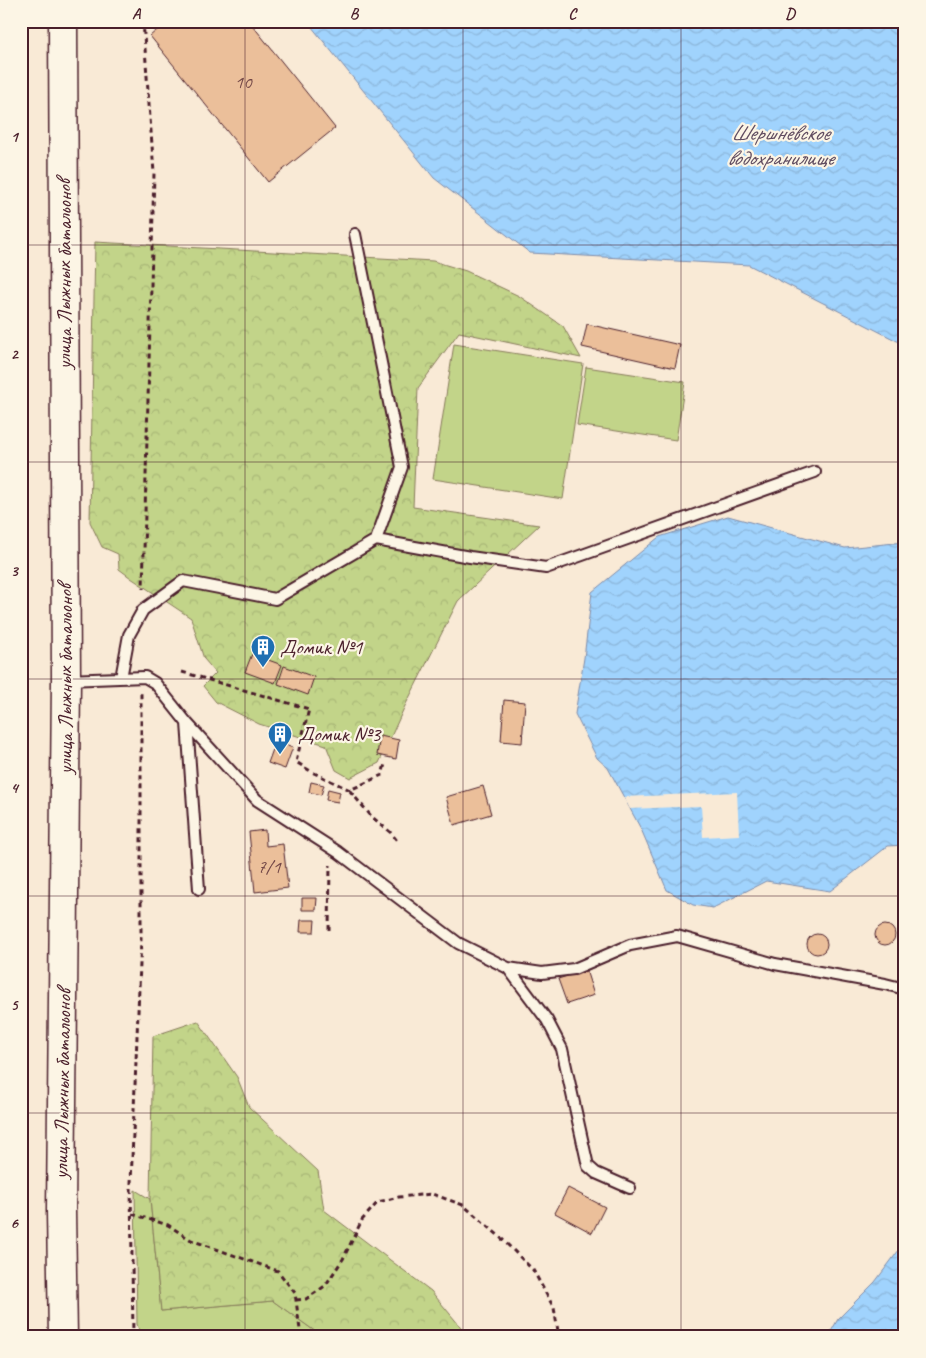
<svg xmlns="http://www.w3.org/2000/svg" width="926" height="1358" viewBox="0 0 926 1358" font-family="Caveat,sans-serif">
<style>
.green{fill:#c2d489;stroke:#867a5a}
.forest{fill:url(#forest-crowns);stroke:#867a5a}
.water{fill:url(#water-waves);stroke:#7e8ba9}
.pier{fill:#f9ead6}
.building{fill:#ebbf9a;stroke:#4a1f2b}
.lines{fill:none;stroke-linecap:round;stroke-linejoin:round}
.lane-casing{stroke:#4a1f2b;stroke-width:14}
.secondary-casing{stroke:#4a1f2b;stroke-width:31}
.path{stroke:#4a1f2b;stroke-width:3;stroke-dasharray:5 4;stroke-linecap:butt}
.lane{stroke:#fcf5e5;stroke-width:10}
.secondary{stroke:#fcf5e5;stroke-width:28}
.grid{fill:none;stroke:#4a1f2b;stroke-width:1;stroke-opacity:0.55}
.labels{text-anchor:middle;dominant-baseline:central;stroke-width:4.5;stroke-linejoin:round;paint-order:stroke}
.number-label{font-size:19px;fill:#724747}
.street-label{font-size:21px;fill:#4a1f2b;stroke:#fcf5e5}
.poi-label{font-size:21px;fill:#4a1f2b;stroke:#fcf5e5;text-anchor:start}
.water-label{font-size:22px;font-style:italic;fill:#604c60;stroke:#fcf5e5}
.neatline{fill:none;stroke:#4a1f2b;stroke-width:2}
.grid-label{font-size:16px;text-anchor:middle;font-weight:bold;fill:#4a1f2b}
</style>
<defs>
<pattern id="forest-crowns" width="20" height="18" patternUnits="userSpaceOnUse" patternTransform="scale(1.25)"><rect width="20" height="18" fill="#c2d489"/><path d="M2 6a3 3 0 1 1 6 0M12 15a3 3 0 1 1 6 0" fill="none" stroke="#a8b676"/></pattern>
<pattern id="water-waves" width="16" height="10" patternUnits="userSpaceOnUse" patternTransform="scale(1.25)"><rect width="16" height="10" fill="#a0d3fd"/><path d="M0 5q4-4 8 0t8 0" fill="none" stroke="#8bb5d9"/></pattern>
</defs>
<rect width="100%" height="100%" fill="#f9ead6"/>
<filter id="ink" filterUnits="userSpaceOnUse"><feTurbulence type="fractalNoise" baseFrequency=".02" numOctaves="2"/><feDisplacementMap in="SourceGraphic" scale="10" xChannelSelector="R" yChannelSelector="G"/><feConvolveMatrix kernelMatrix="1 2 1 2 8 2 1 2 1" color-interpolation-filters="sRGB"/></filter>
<g filter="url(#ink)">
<path class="green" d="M454 344 583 364 563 499 433 479Z
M586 367 685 382 676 440 577 425Z
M135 1190 150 1199 161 1311 273 1301 323 1337H141L137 1324Z"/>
<path class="forest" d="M95 242 433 261 466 271 519 296 563 326 581 358 459 332 418 388 413 507 539 525 458 601 404 708 379 763 350 778 336 770 326 745 259 724 216 702 203 686 216 673 204 659 191 618 131 578 119 569 118 554 102 547 90 522Z
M198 1021 237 1077 249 1107 318 1171 324 1210 431 1291 469 1337H323L273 1301 161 1311 150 1199 153 1036Z"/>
<path class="water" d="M307 21H905V345L749 265 530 253 434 178Z
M728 516 845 548 905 542V845L888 846 830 891 766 881 713 908 693 905 667 890 641 829 608 768 597 758 575 714 584 658 592 592 659 537Z
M905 1242V1337H828L838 1319 875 1282Z"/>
<path class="pier" d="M737 792 739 835 703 837 701 806 630 809 624 797Z"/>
<path class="building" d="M168 21H249L335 128 268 182 150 36Z
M587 324 680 345 675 368 582 347Z
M252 654 282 665 275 683 245 672Z
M284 666 314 677 308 695 278 684Z
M504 700 525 702 522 743 501 741Z
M380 736 399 740 396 759 377 755Z
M276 741 293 747 285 769 268 763Z
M311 782 324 785 321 795 309 792Z
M483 786 491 814 454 825 446 797Z
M328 789 340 792 338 802 326 800Z
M265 830 266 846 283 844 288 888 255 892 249 832Z
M302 898H317L316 910H302Z
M301 920H315L314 932H300Z
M875 935a10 10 0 1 1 20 0a10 10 0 1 1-20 0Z
M807 944a10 10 0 1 1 20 0a10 10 0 1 1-20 0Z
M586 970 594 995 567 1004 558 979Z
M568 1188 605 1207 592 1233 555 1213Z"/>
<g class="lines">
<defs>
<path id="lane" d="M355 234 402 467 376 540
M121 678 129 635 143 610 183 581 275 599 376 540 470 557 546 568 815 472
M67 680 145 677 155 683 187 723 257 800 338 852 458 943 508 968 542 973 574 969 630 945 677 936 775 964 885 984 905 989
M187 723 199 889
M508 968 547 1020 562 1049 588 1166 596 1173 630 1188"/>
<path id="secondary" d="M63 1337 61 1211 66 680 63 21"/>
</defs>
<use href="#lane" class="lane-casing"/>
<use href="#secondary" class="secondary-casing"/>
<path class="path" d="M143 21 154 173 143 589
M182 672 309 709 296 762 312 772 350 790 382 775 385 764
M350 791 372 817 390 832 399 843
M329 930 330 865
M132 1214 168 1225 191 1240 278 1271 295 1293 301 1337
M296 1300 306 1299 325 1286 343 1259 362 1220 378 1202 399 1197 432 1194 463 1205 498 1235 533 1270 554 1308 559 1337
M133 1337 131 1183 141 939V693"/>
<use href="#lane" class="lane"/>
<use href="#secondary" class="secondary"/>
</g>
</g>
<path class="grid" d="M245 21V1337M463 21V1337M681 21V1337M21 245H905M21 462H905M21 679H905M21 896H905M21 1113H905"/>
<defs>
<symbol id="building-pin" viewBox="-11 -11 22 30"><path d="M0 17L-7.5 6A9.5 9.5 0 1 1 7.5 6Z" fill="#1f6fb2" stroke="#fcf5e5"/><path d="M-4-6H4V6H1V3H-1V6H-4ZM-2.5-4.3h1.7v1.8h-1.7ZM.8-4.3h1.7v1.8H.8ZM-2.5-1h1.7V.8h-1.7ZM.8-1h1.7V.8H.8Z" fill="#fff"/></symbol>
</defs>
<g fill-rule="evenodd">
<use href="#building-pin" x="249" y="633" width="28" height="38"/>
<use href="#building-pin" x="266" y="720" width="28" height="38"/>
</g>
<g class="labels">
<g class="number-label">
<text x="243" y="82">10</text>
<text x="269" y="867">7/1</text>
</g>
<g class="street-label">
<text transform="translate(64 274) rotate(-90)">улица Лыжных батальонов</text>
<text transform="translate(65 679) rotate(-90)">улица Лыжных батальонов</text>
<text transform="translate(62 1084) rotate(-89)">улица Лыжных батальонов</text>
</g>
<g class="poi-label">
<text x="280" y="647">Домик №1</text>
<text x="298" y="734">Домик №3</text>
</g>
<g class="water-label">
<text x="780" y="133">Шершнёвское<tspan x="780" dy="25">водохранилище</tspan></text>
</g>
</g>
<rect width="926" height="1358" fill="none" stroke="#fcf5e5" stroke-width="55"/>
<rect x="28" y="28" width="870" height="1302" class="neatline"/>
<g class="grid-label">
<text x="136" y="19">A</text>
<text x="354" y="19">B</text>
<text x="572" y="19">C</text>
<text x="790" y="19">D</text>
<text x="14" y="142">1</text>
<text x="14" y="359">2</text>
<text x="14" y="576">3</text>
<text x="14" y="793">4</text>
<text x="14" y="1010">5</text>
<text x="14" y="1228">6</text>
</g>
</svg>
